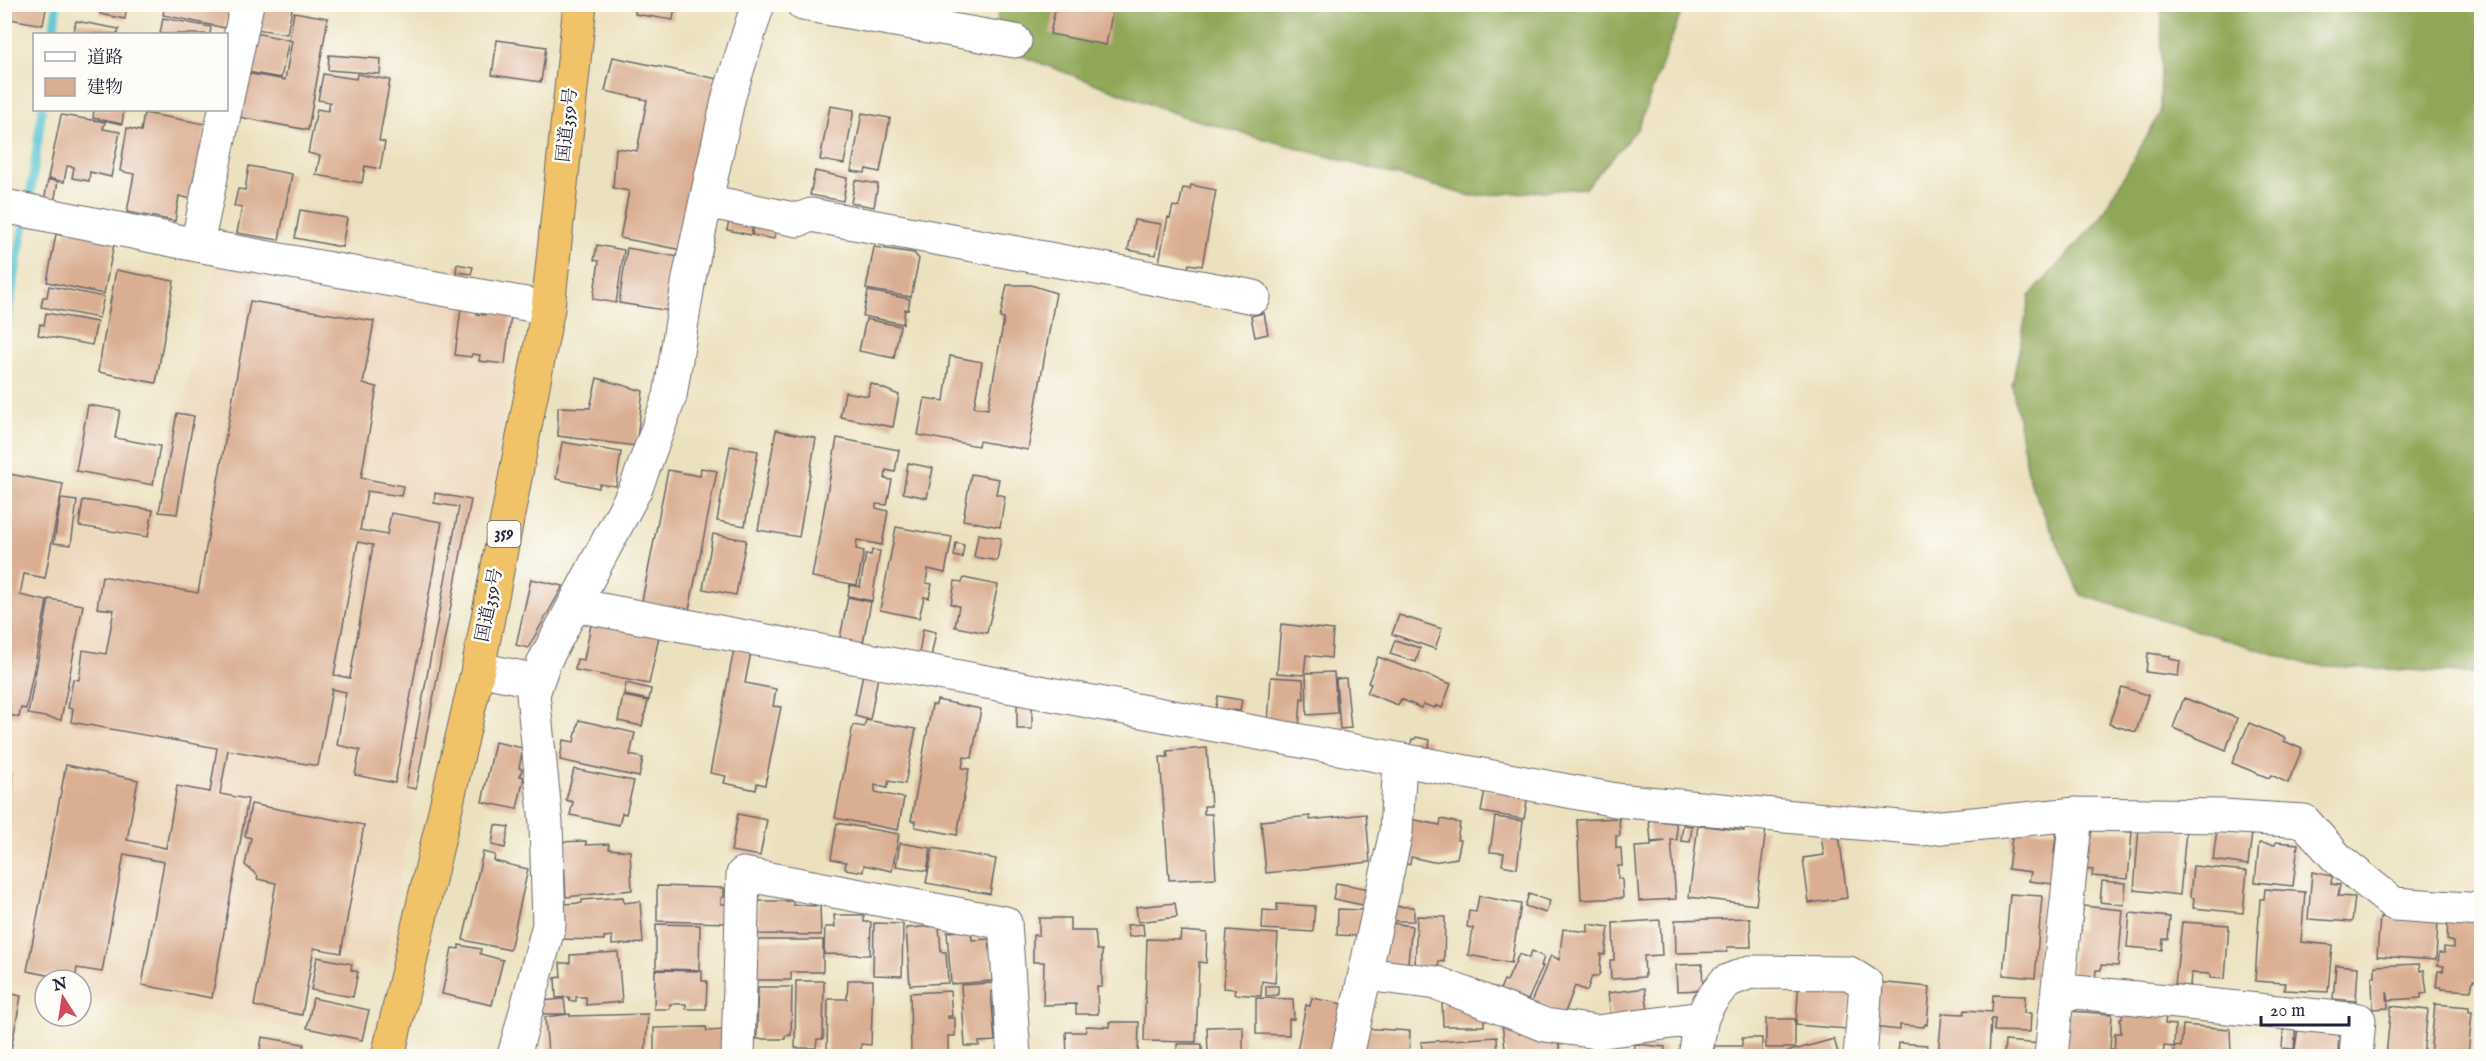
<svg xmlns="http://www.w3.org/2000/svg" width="2486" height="1061" viewBox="0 0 2486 1061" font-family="'IM FELL English','Noto Serif JP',serif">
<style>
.built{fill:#edd7bb}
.forest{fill:#90a759;stroke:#59644a;stroke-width:1.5}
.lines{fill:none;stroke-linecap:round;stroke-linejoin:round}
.stream{stroke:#57c3d1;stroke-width:9}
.building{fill:#daae92;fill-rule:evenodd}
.minor-casing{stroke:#696569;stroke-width:35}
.highway-casing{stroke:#696569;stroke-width:35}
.minor{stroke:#fff;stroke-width:33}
.highway{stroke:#f1c369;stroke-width:33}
.labels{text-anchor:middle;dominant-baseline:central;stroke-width:5;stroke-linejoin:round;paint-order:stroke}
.shield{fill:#fdfcf7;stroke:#646373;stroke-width:1.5}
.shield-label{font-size:16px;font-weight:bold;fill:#22223b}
.street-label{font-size:18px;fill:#22223b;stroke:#fdfcf7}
</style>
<rect width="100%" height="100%" fill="#fdfcf7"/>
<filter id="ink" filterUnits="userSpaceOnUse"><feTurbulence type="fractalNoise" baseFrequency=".0167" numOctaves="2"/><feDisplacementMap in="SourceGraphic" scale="12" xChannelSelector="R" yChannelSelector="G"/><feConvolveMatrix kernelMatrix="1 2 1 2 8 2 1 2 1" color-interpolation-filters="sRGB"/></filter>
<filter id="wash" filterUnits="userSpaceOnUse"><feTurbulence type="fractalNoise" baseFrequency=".008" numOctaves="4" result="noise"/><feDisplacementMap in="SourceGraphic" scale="24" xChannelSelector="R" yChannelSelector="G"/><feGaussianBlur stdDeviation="1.35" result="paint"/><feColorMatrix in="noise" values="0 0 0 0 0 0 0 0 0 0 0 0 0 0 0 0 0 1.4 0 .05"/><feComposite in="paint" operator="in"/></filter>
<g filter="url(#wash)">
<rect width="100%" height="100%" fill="#ece1be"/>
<path class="built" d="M216 255 519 313 494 482 456 564 384 968 314 952 298 1029 81 996V980H45V990L5 984 4 472 160 506Z"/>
<path class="forest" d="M998 5H1684L1638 128 1585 188 1471 196 1182 116 997 47Z
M2156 5H2481V674L2310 665 2081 595 2030 483 2012 385 2030 296 2101 217 2160 113 2162 12Z"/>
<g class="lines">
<path class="stream" d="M53 34 57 4
M30 197 42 110
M4 336 25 219"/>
</g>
<g id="blocks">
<path class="building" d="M5 4H47L43 25 4 18Z
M102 4H127L125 19 100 14Z
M165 4H225V7L229 8 225 28 163 15Z
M254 4H293L287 34 250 28Z
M636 4H675L673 20 635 14Z
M1056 4H1114L1106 45 1050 34Z
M294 12 328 18 308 130 233 116 240 72 285 80 292 41 289 40Z
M163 18 211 27 210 34H160Z
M76 21 119 29 118 34H73Z
M250 32 289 40 281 78 242 71Z
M497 40 546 47 541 82 492 75Z
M329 55 381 59 380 74 328 70Z
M613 57 718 79 682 250 620 238 629 191 613 188 616 148 637 151 647 100 605 91Z
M323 74 356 79 357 74 390 80 379 141 385 142 380 169 365 166 362 183 316 175 320 156 308 153 317 109 328 111 330 102 318 100Z
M830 106 854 110 844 164 820 160Z
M94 110H124L122 124 93 118Z
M144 113 206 124 192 199 179 196 175 221 127 212 134 174 120 171 127 128 141 131Z
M862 113 890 118 880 172 866 169 865 173 851 171Z
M61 115 105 122 103 129 120 132 111 177 90 172 89 181 72 178 74 167 67 166 64 182 48 178Z
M249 166 292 174 279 240 237 233 242 207 234 206 238 189 245 190Z
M815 171 847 178 843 201 810 195Z
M48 180 58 181 54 203 44 201Z
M855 180 878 184 874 207 851 203Z
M1191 185 1216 190 1202 266 1189 264 1188 268 1159 262 1168 217 1170 218 1173 206 1179 207 1183 188 1190 189Z
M300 210 347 218 342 247 295 238Z
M730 216 754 221 751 235 727 230Z
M1134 220 1161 224 1156 255 1128 250Z
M755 221 777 226 774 239 752 235Z
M66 229 115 239 104 294 47 282 56 234 65 236Z
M597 245 624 250 616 303 593 299 599 261 594 260Z
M874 247 914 253 919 259 911 297 866 289Z
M627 248 679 257 670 311 619 303Z
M457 264 473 267 471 274 456 272Z
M116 270 174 281 156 383 98 372Z
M1007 285H1031L1056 293 1028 450 979 441 978 446 918 435 925 398 944 401 950 356 982 362 974 407 988 409 1004 319 1000 318Z
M49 286 104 297 99 318 41 307 43 297H47Z
M868 291 910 299 908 310 905 309 903 324 863 316Z
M250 301 374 321 363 384 377 387 361 478 403 486 401 496 367 491 360 530 387 535 391 513 442 522 395 783 355 775 360 750 337 745 346 692 332 689 318 766 228 750 220 794 248 799 212 998 142 985 164 862 124 854 102 972 77 968 75 980H71L27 971 66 765 138 780 127 840 166 848 177 786 210 792 217 748 71 722 73 709 68 708 73 679 79 680 83 650 106 654 114 610 97 608 102 576 198 593ZM358 542 373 545 350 678 334 675Z
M461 308 478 310 477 314 485 315V312L511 315 505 364 479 361 480 355 472 354 471 357 455 355Z
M46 313 97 322 92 345 38 335 40 324 44 325Z
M1264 313 1268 334 1255 337 1251 316Z
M866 319 900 326 894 358 859 351Z
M597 378 643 391 636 446 558 436V407L590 408Z
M870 383 899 395 893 427 840 417 845 392 868 396Z
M88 405 120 410 115 438 160 446 153 485 76 471Z
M177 413 194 416 177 514 159 512Z
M776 430 816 438 799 537 758 530Z
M837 438 899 450 895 472 886 470 885 479 892 480 887 505 876 504V508L888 511 882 545 857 540 856 549 864 551 857 585 812 577Z
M562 442 621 452 616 486 599 484V488L556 479Z
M730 446 758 451 745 526 717 521Z
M908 463 933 468 927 498 903 493Z
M701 468 717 471 689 610 642 601 668 470 700 476Z
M4 473 63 484 45 578 24 574 20 595 47 601 26 709 21 708 19 717 4 714Z
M971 474 999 479 996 494 1005 496 1000 527 963 520Z
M435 493 471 500 416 789 406 787 459 507 434 503Z
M61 499 77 501 71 545 54 543Z
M83 500 153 510 148 537 79 526Z
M896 527 952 537 945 573 928 569 926 583 932 584 929 598 924 597 919 618 880 610Z
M713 534 746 540 736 595 703 589Z
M978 534 1001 538 997 561 974 557Z
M956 543 964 545 962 558 954 556Z
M872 550 880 551 872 601 848 596 850 585 860 587 866 554 871 555Z
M964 578 998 585 987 633 955 627 959 606 951 604 955 581 962 582Z
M531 579 563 586 528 648 516 645Z
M848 597 871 602 862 648 839 643Z
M49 599 83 605 61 720 28 714Z
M1399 615 1442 629 1435 649 1392 634Z
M592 619 660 632 649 684 575 670 577 659 584 660Z
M1281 624 1333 630 1331 658 1306 655 1304 675 1277 673Z
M923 629 936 632 931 657 919 654Z
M1395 640 1420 648 1416 662 1390 654Z
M734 649 751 652 745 683 776 689 773 706 781 707 765 785 757 783 756 790 724 783 726 776 710 773Z
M2148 653 2170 656V659L2180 661 2178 676 2146 672Z
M1378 657 1451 684 1442 708 1436 705 1435 708 1423 704 1421 708 1401 699 1398 705 1367 693 1371 684 1368 683Z
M1334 672 1337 713 1307 715 1306 673Z
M863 673 878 676 870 720 855 716Z
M1271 677 1303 679 1304 699 1301 698 1299 728 1288 727V722L1277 720 1276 723H1268Z
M1346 678 1351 728 1340 729 1336 679Z
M626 683 651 689 649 700 624 695Z
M2122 687 2148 695 2136 732 2109 724Z
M623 696 648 701 642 726 618 721Z
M1218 696 1242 700 1240 711 1232 710 1231 714 1215 711Z
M2184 698 2237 718 2226 750 2173 728Z
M937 700 981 709 972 758 964 757 962 768 969 769 957 835 915 827 916 821H911L932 705H936Z
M1017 703H1032V729H1017Z
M579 720 635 733 630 755 643 758 639 777 560 760 563 740 574 742Z
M866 720 916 729 905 784 889 781 887 788 875 785V792L904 798 898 830 835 818 853 725 864 727Z
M2249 723 2285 738 2284 741 2302 749 2288 783 2271 775 2269 778 2232 763Z
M1416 737 1430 740 1428 753 1410 748 1412 739H1415Z
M495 742 523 748 519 768 522 769 520 776 524 777 517 809 482 802Z
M1207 748 1211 806H1204V814H1212L1216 878 1169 880 1160 757H1168L1167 751Z
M4 766 9 767 8 773 12 774 9 788 4 787Z
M574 769 634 781 626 814 622 813 619 825 570 815 573 802 566 800Z
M1485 790 1528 795 1524 819 1481 812Z
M251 804 364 825 341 953 314 948 302 1015 254 1006 276 883 257 879 258 876 245 865 251 838 245 836Z
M738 814 767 820 760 856 731 851Z
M1366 814 1370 862 1266 873 1261 821 1310 816V820Z
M1495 817 1523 821 1517 868 1502 865 1504 853 1490 852Z
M1619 818 1620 836H1616V848H1621L1622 866H1618V879H1622L1623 898 1581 900 1577 820Z
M1410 819 1440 825 1441 819 1460 823 1457 840H1461L1457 858 1433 862 1411 857 1410 864 1396 866Z
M1649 820 1676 823 1677 840H1671L1676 899 1639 901 1635 847 1651 846V843L1666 841 1651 842Z
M837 823 899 834 892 871 864 865 863 872 845 869 846 862 831 859Z
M495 825 509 827 505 848 492 845Z
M1683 825 1692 826 1690 842 1681 841Z
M1698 825 1744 831 1745 827 1766 829 1756 905 1689 897Z
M2139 827 2186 831 2180 895 2134 890Z
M2217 829 2252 833 2248 865 2213 860Z
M2013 830H2057L2054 853 2061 854 2053 884 2029 881 2031 872 2008 869Z
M2092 830 2132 832 2128 879 2092 876 2093 870 2080 869 2083 836 2091 837Z
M1839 834 1847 898 1809 903 1803 858 1824 855 1821 836Z
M586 841V845L609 844V849L630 851 632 890 566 897 564 859H560L559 842Z
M2276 842 2298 844 2293 886 2255 882 2259 843 2275 845Z
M900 843 931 848 927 871 896 866Z
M933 848 996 859 990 894 926 883Z
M483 852 495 855 494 861 528 869 510 950 463 940Z
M2193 866 2247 871 2243 913 2193 908 2194 898 2190 897Z
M2312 872 2332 876 2331 884 2340 885 2338 896 2355 897 2352 922 2308 919Z
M2102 881 2126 883 2124 905 2100 902Z
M1336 883 1371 889 1368 906 1333 899Z
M657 886 724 888V897L721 898V904H727V923L657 921Z
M2265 889 2305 892 2301 942 2332 945 2328 992 2284 990 2285 983 2255 981 2260 899H2264Z
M1529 894 1550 901 1546 913 1525 906Z
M2010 894 2042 896 2035 978 2003 975Z
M1479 896 1521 904 1511 963 1468 955 1473 928 1467 927 1469 911 1476 912Z
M623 897 624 903 640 901 643 943 612 945V936L604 937V940L558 939 561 904 582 903V900Z
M758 901H793V905L820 906 821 935 757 934Z
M1175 903 1177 917 1138 922 1136 907Z
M1277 904 1315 906 1313 932 1262 929 1263 910 1277 911Z
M1386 906 1414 907V921H1386Z
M2083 906 2123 910 2118 966 2101 965V970H2096L2095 981 2072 979 2075 930 2081 931Z
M1338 909 1362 910 1361 936 1337 935Z
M2130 913 2170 917 2168 939H2163L2162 950 2127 947Z
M834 915H864V922H871L870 955 824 954 825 927H835Z
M1417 916 1445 917 1444 962 1439 961 1438 968 1415 966Z
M2380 917 2438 921 2436 960 2377 956Z
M1039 918H1070V931H1095L1097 950H1102V987H1097L1098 1014H1076V1004L1043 1005 1044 962H1033V935H1039Z
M1750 918 1751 947H1727V952L1676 953 1675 920Z
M2448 918 2482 921V948L2478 947 2476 980H2473L2471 991 2441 989V987H2436L2438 971H2443L2444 966 2438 965 2439 953H2444V947L2453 948V942L2447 940Z
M1660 920 1662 955 1644 956 1645 977 1611 979 1610 960H1614L1613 923Z
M1385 922 1412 926 1407 970 1384 962Z
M2182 922 2229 925 2225 979 2210 978V974L2191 973 2190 986 2175 985Z
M874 923 903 924 902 976 873 975Z
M656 924 700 925 699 970 656 969Z
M1143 924 1144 935 1129 937 1127 925Z
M1588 924 1609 927 1605 955 1601 954 1600 973 1598 976H1592L1587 991 1575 986 1564 1015 1531 1002 1551 955 1559 960 1563 929 1588 932Z
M939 926 941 952H946L948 983 910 985 906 928Z
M971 930 972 940 990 939 992 981 951 984 947 932Z
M1227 930 1278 934 1275 983 1262 981 1261 996 1234 994 1235 989 1223 988Z
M1181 931 1207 933 1206 963 1199 962 1196 1042 1144 1041 1147 939 1180 940Z
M751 940H823V972H791V980H755Z
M459 945 481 949 480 954 503 960 492 1005 442 994 452 948 459 949Z
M1532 951 1544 957 1541 966H1543L1528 1000 1513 995 1512 999 1498 994 1504 980 1507 981 1519 954 1529 958Z
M618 952 622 1002 586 1005V997H576V1001H570L569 997 556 998 555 978 561 977 560 963H570V955Z
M317 957 352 964 351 970 358 972 353 997 311 990Z
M1702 964 1703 990 1677 991 1676 965Z
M2419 964 2420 971 2424 970 2427 993 2421 994V998L2389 1000 2387 992 2388 1008 2373 1009 2372 977H2375V966Z
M2336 965 2358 967 2356 1001 2333 999Z
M655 970 702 971V981H707L706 1009H686V1004H670V1009H654Z
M1799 978 1854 982 1847 1029 1796 1025Z
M848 980H873L871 1045 861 1044V1055L827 1053 828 999H847Z
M796 981H824L823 1039H817L816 1048H795Z
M1876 982 1930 987 1927 1025 1925 1024 1924 1027 1900 1025V1030L1871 1027Z
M994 983V992H991L995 1041 979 1042V1046H965L961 985Z
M1266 986H1278V995L1266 996Z
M758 987H792L791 1035 785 1036V1039H757Z
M1645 988 1648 1011 1611 1016 1608 993Z
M950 991 952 1016H948V1018H955V1036H948V1051L911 1053 910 993Z
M4 992 21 996 10 1055 4 1054Z
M1993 995 2025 996 2024 1013H2031L2030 1032 1994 1031 1995 1019H1991L1989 1056H1938L1942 1013 1964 1014 1965 1010 1992 1012Z
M313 998 369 1010 362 1040 307 1028Z
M1256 998 1293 999 1294 1019H1289V1035L1256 1034Z
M1312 998 1348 1005 1338 1056H1296L1306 1005 1310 1006Z
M564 999 566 1014H542L541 1001Z
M1442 1002 1484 1009V1026H1443Z
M2435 1004 2469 1007V1012H2472L2468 1056H2430Z
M2391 1006 2428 1010 2423 1056H2386Z
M2069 1011 2112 1014 2110 1049H2112V1056H2066Z
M2123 1011 2166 1014 2165 1024 2175 1025 2174 1047 2164 1046 2163 1056H2114L2115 1033H2121L2120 1018H2122Z
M570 1014V1016L648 1014 645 1056H535V1053L548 1052 545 1017Z
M1766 1019H1795V1048H1766Z
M1109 1022H1139L1138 1056H1067L1066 1032H1086V1026L1110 1027Z
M1516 1022 1519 1034 1537 1031 1558 1039 1561 1056H1506L1502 1024Z
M2284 1023 2296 1024 2294 1049 2282 1048Z
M2183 1025 2230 1029 2231 1056H2174L2175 1046 2181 1047Z
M1243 1026V1053H1208L1207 1027Z
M706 1027 707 1031 725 1030V1056H654V1028Z
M1360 1028 1410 1031 1409 1052H1394V1056H1358Z
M2298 1028 2339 1030 2338 1056H2294Z
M262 1037 304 1044 302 1056H259Z
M1497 1037 1498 1056H1423L1421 1042Z
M1742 1038H1762V1056H1714V1046H1742Z
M1834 1039 1839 1056H1772Z
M2005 1041 2041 1044 2040 1056H1995V1053L2004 1054Z
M1899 1043 1927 1045 1926 1056H1898Z
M1177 1044H1202V1052H1177Z
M1635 1044 1665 1047V1056H1634Z"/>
</g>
</g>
<g filter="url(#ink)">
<use href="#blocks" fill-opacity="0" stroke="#696569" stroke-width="1.5"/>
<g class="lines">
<defs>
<path id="minor" d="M803 4 1015 41
M226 103 247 4
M706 201 798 220 811 215 1254 297
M4 206 197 245 548 308
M197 245 225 110
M575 605 1616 800 1921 829 2076 814 2223 816 2304 821 2337 858 2394 904 2482 910
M478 669 537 681
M1365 974 1437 983 1545 1025 1597 1032 1702 1018 1695 1056
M2057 1000 2075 992 2359 1020 2356 1056
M1702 1018 1709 1003 1725 982 1750 972 1849 973 1866 984 1860 1056
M514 1056 549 925 546 823 533 694 544 662 636 488 670 396 689 278 729 96 758 4
M738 1056 743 874 1005 923 1014 1056
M1347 1056 1396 832 1400 760
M2051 1056 2076 814"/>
<path id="highway" d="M388 1056 478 669 548 308 580 4"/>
</defs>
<use href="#minor" class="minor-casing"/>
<use href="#highway" class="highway-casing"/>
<use href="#minor" class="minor"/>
<use href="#highway" class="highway"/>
</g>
</g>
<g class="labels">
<rect class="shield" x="487.5" y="521" width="33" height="26" rx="4.5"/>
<g class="shield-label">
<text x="504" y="534">359</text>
</g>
<g class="street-label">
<text transform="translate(568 125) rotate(-84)">国道359号</text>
<text transform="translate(490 605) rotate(-79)">国道359号</text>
</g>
</g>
<rect width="2486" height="1061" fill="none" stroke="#fdfcf7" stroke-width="24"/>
<rect x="33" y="33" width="195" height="78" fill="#fdfcf7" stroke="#a5a5ac" stroke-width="1.5"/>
<rect x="45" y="52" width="30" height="9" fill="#ffffff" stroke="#a5a5ac" stroke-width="1.5"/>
<text x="87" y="63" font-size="18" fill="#22223b">道路</text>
<rect x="45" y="78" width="30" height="18" fill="#daae92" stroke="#a5a5ac" stroke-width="1.5"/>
<text x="87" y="93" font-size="18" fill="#22223b">建物</text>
<g transform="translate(63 998) rotate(348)"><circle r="28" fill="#fdfcf7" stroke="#a5a5ac" stroke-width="1.5"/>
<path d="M0-4.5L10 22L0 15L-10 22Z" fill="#d1495b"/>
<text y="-9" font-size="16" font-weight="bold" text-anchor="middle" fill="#22223b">N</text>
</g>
<path d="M2261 1016v9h88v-9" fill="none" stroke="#22223b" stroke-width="3"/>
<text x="2270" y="1016" font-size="18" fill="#22223b" stroke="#fdfcf7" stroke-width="4.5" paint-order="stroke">20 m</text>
</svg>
